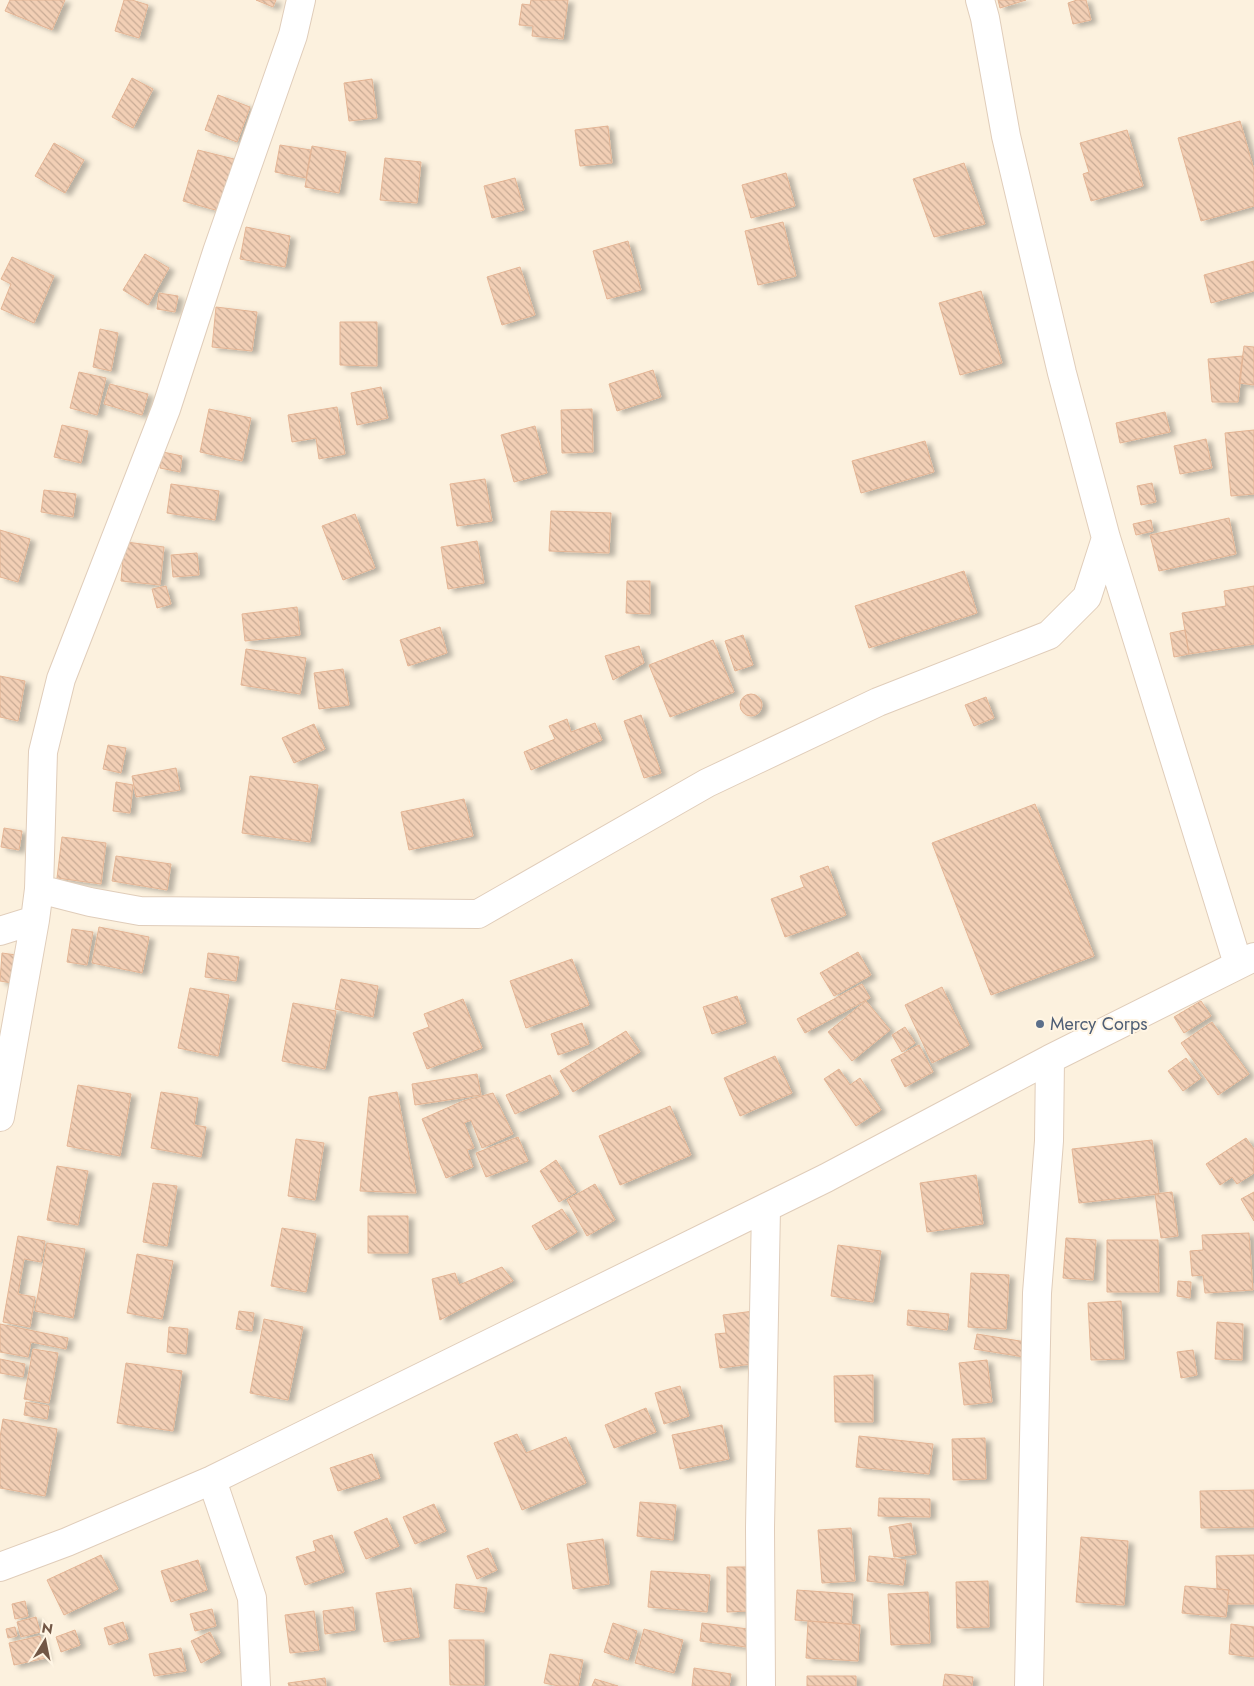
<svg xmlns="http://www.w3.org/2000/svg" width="1254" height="1686" viewBox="0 0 1254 1686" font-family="Jost,sans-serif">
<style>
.building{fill:url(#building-back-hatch);stroke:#e4b595;filter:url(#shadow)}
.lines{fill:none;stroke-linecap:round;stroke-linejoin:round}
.minor-casing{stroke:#e0cdba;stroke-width:30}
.minor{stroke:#fff;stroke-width:28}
.service-dot{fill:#5c6f8a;stroke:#fff5e4;stroke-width:2}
.labels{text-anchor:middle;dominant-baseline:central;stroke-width:4;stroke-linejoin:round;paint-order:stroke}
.service-label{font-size:18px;fill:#4e5e75;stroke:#fff5e4;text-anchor:start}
</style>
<defs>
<pattern id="building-back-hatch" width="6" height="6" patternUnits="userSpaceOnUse" patternTransform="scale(1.25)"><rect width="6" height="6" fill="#f2cfb5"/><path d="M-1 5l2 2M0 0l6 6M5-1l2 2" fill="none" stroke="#c8ab95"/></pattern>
<filter id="shadow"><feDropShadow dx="5.5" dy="3" stdDeviation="2.5" flood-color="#0004"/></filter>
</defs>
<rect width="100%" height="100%" fill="#fcf1de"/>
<path class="building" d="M10 0H65L52 30 5 11Z
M124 0H132L148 5 139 38 115 31Z
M256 0H276L273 7Z
M531 0H568L563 39 532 36 533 26 519 25 522 4 530 5Z
M998 0H1026L1000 8Z
M1077 0H1086L1091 20 1073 24 1068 3Z
M132 78 153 89 133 128 112 117Z
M372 79 377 118 349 121 344 83Z
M218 95 250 107 237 142 205 130Z
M1240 121 1254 170V206L1201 221 1178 138Z
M608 126 612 163 580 166 575 130Z
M1127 130 1143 186 1091 201 1083 174 1089 172 1080 143Z
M54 143 84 160 65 193 35 176Z
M280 145 311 150 306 178 275 172Z
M312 146 346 152 339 193 305 187Z
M198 150 234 159 219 211 183 201Z
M385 158 421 162 417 203 380 200Z
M964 163 985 224 934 237 913 179Z
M786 173 795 206 751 218 742 185Z
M515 178 524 210 492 218 484 186Z
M783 222 796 276 758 285 745 231Z
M246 227 290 236 285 267 240 259Z
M628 241 641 290 607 299 593 251Z
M145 254 169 268 148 305 123 290Z
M12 257 54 276 34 323 1 309 11 284 1 279Z
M1254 261V291L1211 303 1204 275Z
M520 267 535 315 502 325 487 277Z
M981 291 1002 363 960 375 939 303Z
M159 293 178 296 175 312 157 309Z
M216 307 257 312 252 351 212 347Z
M340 322H377V366L340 365Z
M100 329 118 333 111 371 93 367Z
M1244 346 1254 347V385L1239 383Z
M1243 356 1238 402H1212L1208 359Z
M653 370 661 397 617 411 609 384Z
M79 372 106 378 97 415 70 408Z
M110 384 148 394 142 415 104 404Z
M381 387 388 418 357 425 351 393Z
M337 407 345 454 319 459 316 438 292 442 288 415Z
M209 409 251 418 242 461 200 452Z
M592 409 593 452 562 453 561 410Z
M1165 412 1170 432 1120 443 1116 423Z
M62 425 88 431 81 463 54 457Z
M535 426 547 473 514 482 501 435Z
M1254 430V494L1231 496 1225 433Z
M1206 439 1212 468 1180 474 1174 446Z
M925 441 934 472 861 493 852 461Z
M163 452 182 456 180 472 160 468Z
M485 479 492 521 457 526 450 484Z
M1152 483 1156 502 1141 505 1137 486Z
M171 484 219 491 215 520 167 513Z
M44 490 76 494 73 517 41 512Z
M551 511 611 513 609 553 549 551Z
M355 514 375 568 343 580 322 526Z
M1229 518 1236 554 1159 571 1150 535Z
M1151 520 1153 531 1136 535 1133 524Z
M0 530 30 539 18 582 0 577Z
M119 541 164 547 160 585 121 581 123 558 117 557Z
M477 541 484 583 448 589 441 547Z
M197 553 199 575 173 577 171 555Z
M964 571 977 613 869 648 855 606Z
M627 581H650V614L626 613Z
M166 586 171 604 157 608 152 589Z
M1254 586V644L1189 654 1182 613 1226 606 1224 591Z
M297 607 300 635 245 641 242 614Z
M440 627 447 653 408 666 400 640Z
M1185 630 1189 654 1174 657 1170 633Z
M743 635 753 665 735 671 725 641Z
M713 640 734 692 670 717 649 665Z
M639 646 644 663 613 680 605 656Z
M246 649 306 658 300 694 241 685Z
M343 669 349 705 319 709 314 673Z
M0 676 25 681 18 721 0 717Z
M740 705a11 11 0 1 1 22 0a11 11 0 1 1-22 0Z
M986 697 994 718 974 726 965 705Z
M641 715 661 773 644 778 624 721Z
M567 719 571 732 595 723 602 740 531 770 524 752 555 739 549 726Z
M314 724 325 749 294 763 282 738Z
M108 745 126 748 121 773 103 769Z
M176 768 180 790 136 797 132 776Z
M250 776 318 785 310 842 242 833Z
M116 782 133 785 130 813 113 811Z
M464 799 473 836 409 850 401 812Z
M1035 804 1094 956 991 995 932 843Z
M4 828 22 831 19 850 1 847Z
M62 837 106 843 101 884 57 878Z
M116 856 171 864 167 890 112 881Z
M828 866 846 915 785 937 771 899 804 887 800 876Z
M99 927 149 937 142 973 92 963Z
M72 929 93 932 87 965 67 962Z
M858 952 871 975 834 996 820 973Z
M2 953 16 955 12 983 0 981Z
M208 953 239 957 236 981 205 977Z
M572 959 589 1005 526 1028 510 981Z
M341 979 378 986 373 1017 335 1009Z
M862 984 870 998 805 1033 797 1019Z
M942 987 969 1045 932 1063 905 1005Z
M190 988 229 995 218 1056 178 1048Z
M737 996 746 1023 712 1034 703 1007Z
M463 999 482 1048 427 1069 413 1033 429 1027 424 1014Z
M866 1001 890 1030 852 1061 828 1032Z
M1201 1001 1211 1016 1184 1033 1174 1017Z
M293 1003 336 1011 325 1069 282 1061Z
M1212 1022 1249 1074 1218 1095 1181 1043Z
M582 1023 589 1044 558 1055 551 1034Z
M905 1027 915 1043 902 1052 892 1035Z
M626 1031 640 1052 573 1092 560 1071Z
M919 1045 933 1072 905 1087 891 1060Z
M775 1056 792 1093 740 1116 724 1078Z
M1186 1058 1201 1078 1183 1091 1168 1071Z
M839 1069 850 1085 860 1078 881 1110 856 1126 824 1079Z
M477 1074 481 1095 415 1105 412 1084Z
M550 1075 559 1094 515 1114 506 1095Z
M78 1085 131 1094 120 1156 67 1146Z
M161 1092 198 1098 194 1125 206 1127 201 1157 151 1148Z
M397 1092 416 1193 360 1191 369 1097Z
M493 1093 513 1134 482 1148 471 1120 464 1123 474 1148 467 1150 473 1167 446 1178 422 1119 463 1101Z
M670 1106 691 1155 620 1185 599 1136Z
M518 1137 528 1161 486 1177 476 1153Z
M1246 1138 1254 1149V1164L1253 1165 1254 1173 1237 1184 1232 1177 1220 1185 1206 1164Z
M296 1139 324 1143 315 1200 288 1196Z
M1152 1140 1159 1194 1079 1203 1072 1149Z
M556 1160 576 1192 559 1202 540 1171Z
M57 1166 88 1171 78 1225 47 1220Z
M976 1175 983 1224 927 1232 920 1183Z
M153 1183 177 1186 167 1246 143 1242Z
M595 1184 615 1220 587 1236 567 1200Z
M1172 1192 1178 1236 1161 1238 1155 1194Z
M1254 1192V1221L1241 1199Z
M562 1209 577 1232 546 1250 532 1226Z
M368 1216H408V1253H368Z
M282 1228 316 1234 306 1292 271 1286Z
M1249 1233 1253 1290 1205 1293 1203 1275 1192 1276 1190 1251 1203 1250 1202 1235Z
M18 1236 45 1241 41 1262 24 1259 18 1294 35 1297 30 1327 3 1322Z
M1066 1238 1096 1240 1093 1280 1063 1278Z
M1107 1240H1158L1159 1292H1107Z
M47 1243 85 1249 73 1318 35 1311Z
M838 1245 881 1251 873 1302 831 1296Z
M137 1254 173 1261 162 1319 127 1313Z
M502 1267 513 1281 440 1320 432 1279 455 1273 459 1285Z
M971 1273 1009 1275 1006 1329 968 1327Z
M1178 1281 1191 1282 1190 1298 1177 1296Z
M1121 1301 1124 1359 1091 1360 1088 1303Z
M908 1310 949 1314 947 1330 907 1325Z
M239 1311 254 1313 252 1331 236 1329Z
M754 1311 760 1363 720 1368 715 1334 726 1333 723 1315Z
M264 1319 303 1327 288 1400 250 1393Z
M1217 1322 1243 1324 1242 1360 1215 1359Z
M0 1324 68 1338 66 1349 31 1342 28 1357 0 1352Z
M169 1327 188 1329 186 1354 167 1352Z
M977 1334 1026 1342 1024 1357 974 1349Z
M33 1349 58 1353 49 1403 24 1399Z
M1193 1350 1197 1375 1181 1378 1177 1352Z
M0 1359 25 1364 23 1377 0 1373Z
M987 1360 992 1402 964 1405 959 1363Z
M126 1363 182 1371 173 1431 117 1423Z
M873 1375V1422H835L834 1376Z
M680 1386 689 1416 664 1424 655 1393Z
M26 1402 49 1406 47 1419 24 1415Z
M646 1408 656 1432 614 1448 605 1425Z
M3 1419 57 1429 45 1496 0 1488V1437Z
M722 1425 729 1459 680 1469 672 1435Z
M517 1434 526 1453 566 1437 586 1483 522 1510 494 1443Z
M859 1436 933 1444 929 1474 856 1467Z
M985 1438 986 1479 953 1480 952 1439Z
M372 1454 380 1478 338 1491 330 1468Z
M1254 1490V1527L1201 1528 1200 1491Z
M879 1498 930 1499V1517L878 1516Z
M640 1502 676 1505 673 1540 637 1536Z
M434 1504 446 1531 415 1544 403 1517Z
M387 1518 399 1546 366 1559 354 1532Z
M911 1523 916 1554 894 1557 889 1527Z
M851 1528 855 1581 822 1583 818 1530Z
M332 1535 344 1572 305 1585 296 1557 316 1551 313 1541Z
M1081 1537 1128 1541 1124 1605 1076 1602Z
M603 1539 609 1584 573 1589 567 1544Z
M488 1548 497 1570 477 1579 467 1556Z
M101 1555 118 1589 64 1615 47 1580Z
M1254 1555V1604H1227L1229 1590 1217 1589 1216 1556Z
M869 1556 906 1560 903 1585 867 1581Z
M198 1560 207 1590 171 1602 161 1571Z
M727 1567H748V1611L727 1612Z
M651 1571 710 1575 707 1612 648 1607Z
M988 1581 989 1627 957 1628 956 1582Z
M456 1584 487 1588 484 1612 454 1608Z
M1185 1586 1229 1590 1226 1617 1182 1613Z
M411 1588 419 1637 384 1642 376 1593Z
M797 1590 853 1594 851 1624 795 1620Z
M928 1592 930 1643 891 1645 888 1594Z
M25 1601 28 1616 15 1619 12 1604Z
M353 1607 355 1630 325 1634 323 1611Z
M212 1609 216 1626 195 1631 190 1614Z
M314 1611 319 1650 290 1653 285 1615Z
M36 1617 40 1632 21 1637 17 1622Z
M808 1621 860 1625 858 1661 806 1658Z
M123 1622 128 1639 109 1645 104 1628Z
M613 1623 637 1631 628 1660 604 1652Z
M702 1623 748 1629 746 1647 700 1641Z
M1231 1624 1254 1627V1657L1229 1654Z
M15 1627 17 1636 8 1638 6 1629Z
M644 1629 683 1640 674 1673 635 1663Z
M75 1630 80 1645 61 1652 56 1637Z
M210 1632 220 1653 201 1663 191 1641Z
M40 1636 46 1658 14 1665 9 1643Z
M449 1640H484V1685H450Z
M181 1648 186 1671 154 1676 149 1654Z
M550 1654 583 1660 578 1686H559L544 1683Z
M694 1668 731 1674 729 1686H692Z
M945 1674 973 1677 972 1686H943Z
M807 1676H856V1686H807Z
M325 1678 326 1686H289L288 1683Z
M595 1679 618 1686H592Z"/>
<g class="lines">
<defs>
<path id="minor" d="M980 0 985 18 1006 136 1062 373 1106 538 1238 964
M39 889 90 902 140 911 478 914 707 783 878 702 1049 635 1087 597 1106 538
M0 931 35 920
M0 1117 35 920 39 889 43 752 61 679 166 409 217 252 293 35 301 0
M212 1480 252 1598 256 1686
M0 1567 67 1542 212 1480 826 1178 1050 1059 1254 957
M761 1686 760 1528 766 1208
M1029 1686 1037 1293 1049 1141 1050 1059"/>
</defs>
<use href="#minor" class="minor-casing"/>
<use href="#minor" class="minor"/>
</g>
<circle class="service-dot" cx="1040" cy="1024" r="5"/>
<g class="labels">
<g class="service-label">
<text x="1050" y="1024">Mercy Corps</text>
</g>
</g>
<g transform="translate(45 1641) rotate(10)" stroke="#fff5e4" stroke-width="4" paint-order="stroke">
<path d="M0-4L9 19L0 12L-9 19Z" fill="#725746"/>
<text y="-8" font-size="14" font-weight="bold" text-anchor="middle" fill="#725746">N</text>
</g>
</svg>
